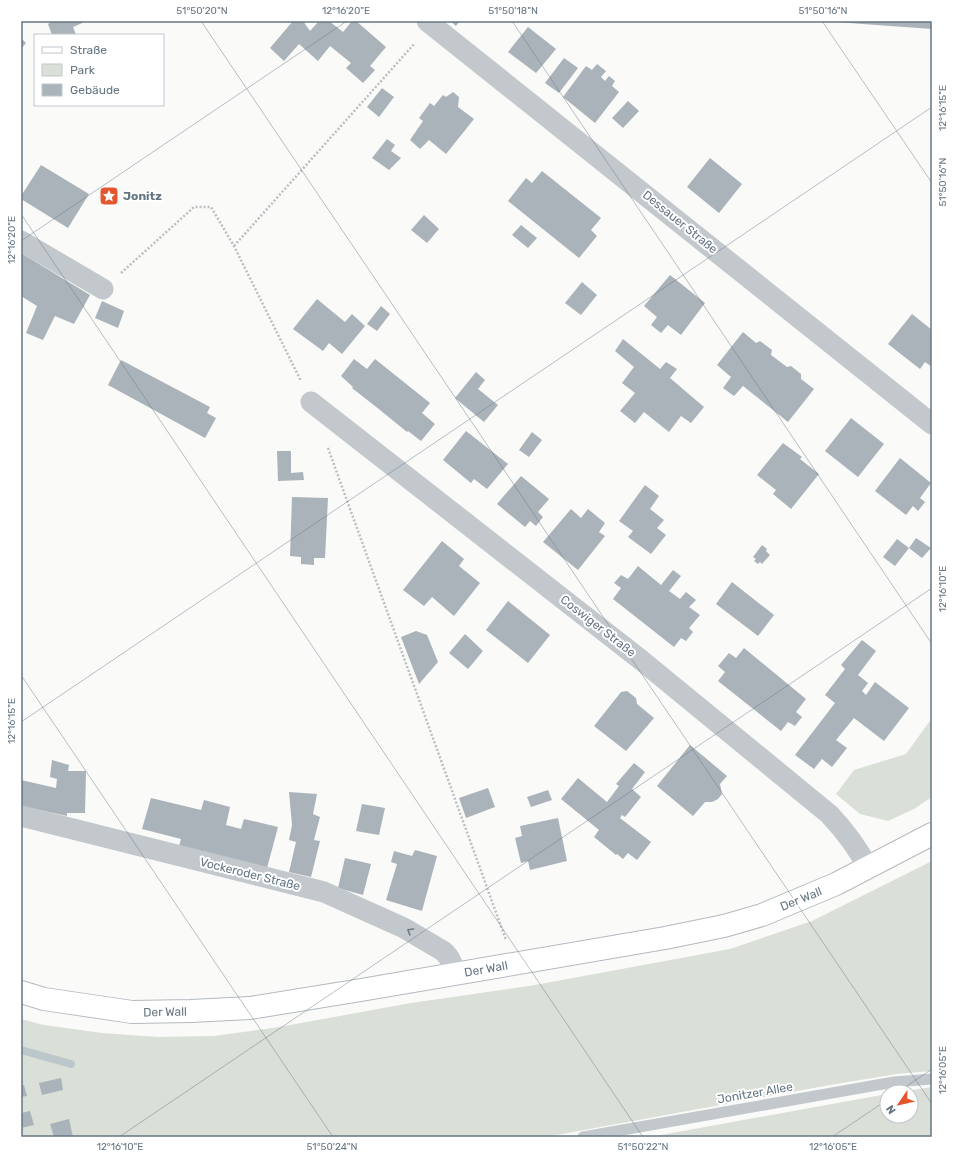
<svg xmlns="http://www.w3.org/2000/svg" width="953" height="1158" viewBox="0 0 953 1158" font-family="Rubik,sans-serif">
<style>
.green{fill:#dadfd7}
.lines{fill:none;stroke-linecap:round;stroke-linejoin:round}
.stream{stroke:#bbc7cb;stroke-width:8}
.building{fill:#aab3b9}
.secondary-casing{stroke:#b3babf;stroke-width:24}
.path{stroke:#bbbfc2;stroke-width:2.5;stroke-dasharray:2 2;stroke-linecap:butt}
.lane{stroke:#c3c8cc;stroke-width:11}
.street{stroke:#c3c8cc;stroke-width:21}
.secondary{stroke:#fff;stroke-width:22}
.oneway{stroke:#6a7a87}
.ticks{fill:none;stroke:#657683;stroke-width:1;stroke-opacity:0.45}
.labels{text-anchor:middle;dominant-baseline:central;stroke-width:4;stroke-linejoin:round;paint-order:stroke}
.poi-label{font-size:12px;font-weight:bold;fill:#657683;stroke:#fff;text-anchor:start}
.street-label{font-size:12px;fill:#657683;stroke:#fff}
.neatline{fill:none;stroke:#657683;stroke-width:1.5}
.ticks-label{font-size:10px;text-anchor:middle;fill:#657683}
</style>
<rect width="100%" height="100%" fill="#fafaf8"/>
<path class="green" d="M932 718V797L914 809 888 821 860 814 836 794 854 770 906 754Z
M932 861V1071L897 1074 830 1085 546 1137H21V1019L44 1025 102 1033 158 1037 214 1036 279 1027 411 1003 535 985 730 949 812 921Z
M932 1087V1137H650L887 1094V1116H911V1092H900Z"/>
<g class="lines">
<path class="stream" d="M21 1050 71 1064"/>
</g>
<path class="building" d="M52 21H87L73 27 76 35H52L48 24Z
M293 21H303L310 31 319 21H329L343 32 352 21H356L386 47 370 66 375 70 363 83 346 68 351 63 330 46 318 61 299 44 284 61 270 48Z
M450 21H460L456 26Z
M835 21H932V29L835 22Z
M528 27 556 49 536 73 508 52Z
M21 38 26 43 21 49Z
M564 58 578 68 559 93 545 83Z
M597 64 606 71 601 77 605 81 609 76 615 81 612 86 619 92 595 123 563 97 586 66 592 70Z
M382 88 394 97 379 117 367 107Z
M453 92 459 97 458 107 474 119 446 154 429 140 420 149 410 140 423 121 419 118 430 103 434 106 443 95 446 97Z
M628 101 639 111 623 128 612 118Z
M387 139 395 145 391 151 401 158 389 170 372 158Z
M710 158 742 184 719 213 687 187Z
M41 165 89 194 68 228 21 199V196Z
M542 171 601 218 591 230 597 236 579 258 508 201 526 178 532 183Z
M424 215 439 229 427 243 411 230Z
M521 225 537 238 528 248 512 235Z
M21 253 90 295 74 324 55 316 43 340 26 333 37 306 21 296Z
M670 275 705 303 681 335 668 325 661 333 651 325 657 317 644 306Z
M582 282 597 295 581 315 565 303Z
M317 299 345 322 352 314 365 326 342 354 329 343 323 351 293 329Z
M102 301 124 311 118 328 95 318Z
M381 306 390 314 377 331 367 324Z
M912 314 932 330V367L925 362 920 369 888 344Z
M743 332 756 343 760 341 772 350 771 355 787 367 791 366 801 374V379L814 389 788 422 743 386 734 396 723 388 731 377 717 365Z
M623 339 660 369 666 362 677 369 670 378 704 407 691 423 681 416 669 432 644 412 635 423 620 411 635 393 622 383 634 367 615 351Z
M354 359 367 369 375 359 430 403 422 413 435 424 421 441 408 431 407 432 380 410 352 388 353 387 341 376Z
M121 360 210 407 207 413 216 418 205 438 108 385Z
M476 372 485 380 478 389 498 405 484 422 455 398Z
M851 418 884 444 858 477 825 451Z
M466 431 508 464 487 489 474 479 471 483 443 460Z
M532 432 542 440 529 457 519 450Z
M783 443 802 457 800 459 819 474 791 509 773 494 776 490 757 475Z
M277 451H291V473L303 472 304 480 278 481Z
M900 458 931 483 920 498 925 502 918 511 913 506 906 515 875 491Z
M521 476 549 499 538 512 543 517 536 526 530 521 525 527 497 504Z
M645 485 659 496 650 509 664 520 657 528 666 535 651 554 628 537 633 531 619 521Z
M292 497 328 498 325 558H314V565L301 564V557L290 556Z
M571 509 581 518 588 509 605 523 599 532 605 536 578 570 543 542Z
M916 538 931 548 922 558 909 548Z
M897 539 909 548 895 566 883 557Z
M442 541 464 559 459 566 480 583 454 616 432 597 424 606 403 590Z
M762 545 767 549 766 551 770 555 762 564 760 562 758 564 754 561 756 559 753 557Z
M638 566 661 585 673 570 681 576 669 591 680 599 686 592 696 600 689 607 700 615 689 628 693 632 686 641 681 638 674 647 613 599 621 588 614 583 621 575 628 579Z
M732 582 774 615 758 636 716 604Z
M508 601 550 635 528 663 486 630Z
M416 631 427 635 438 662 419 684 401 637Z
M465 634 483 651 468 669 449 653Z
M862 640 876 651 858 675 868 683 862 691 866 695 875 682 909 708 884 741 854 718 836 740 847 748 832 767 822 759 814 769 795 755 835 703 825 695 845 669 841 665Z
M744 648 806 699 796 712 802 717 795 726 788 722 781 731 718 681 725 672 718 666 729 653 736 658Z
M627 691 636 698 637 704 654 718 626 751 594 726 621 692Z
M690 745 727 776 720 784 722 794 718 799 712 802H705L693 816 657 786Z
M52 760 69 765 68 771H86L85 813H67V816L21 806V780L56 788 57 779 50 777Z
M634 763 645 772 632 789 641 797 625 817 622 815 620 818 651 842 637 860 628 853 623 859 617 854 616 855 594 837 599 830 561 799 578 778 607 802 619 786 616 784Z
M488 788 495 807 466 818 459 798Z
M548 790 552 800 531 807 527 797Z
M289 792 317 794 313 814 320 817 314 840 320 841 311 877 289 872 296 842 289 840 292 825Z
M151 798 201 810 204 800 230 807 226 825 241 829 244 819 278 827 267 868 179 846 181 839 142 829Z
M362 804 385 808 379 835 356 831Z
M558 818 567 861 530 870 528 861 521 863 515 838 522 836 520 826Z
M415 850 437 856 422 911 386 900 397 864 391 862 394 851 412 856Z
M345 858 371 864 363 895 338 888Z
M61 1078 63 1090 42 1095 39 1083Z
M24 1085 27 1096 21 1097V1086Z
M30 1111 34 1125 21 1128V1113Z
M69 1119 73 1137H58V1136L54 1137 50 1124Z"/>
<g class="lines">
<defs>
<path id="secondary" d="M21 992 44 999 132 1012 191 1011 250 1008 361 990 665 938 724 926 762 915 836 884 932 834"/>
</defs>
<use href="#secondary" class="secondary-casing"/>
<path class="path" d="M234 246 415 43
M121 273 194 207H211L234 246 301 381
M328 448 506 940"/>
<path class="lane" d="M583 1137 894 1082 932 1079"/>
<path class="street" d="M427 21 932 424
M21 241 103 289
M311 402 641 660 829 814C845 831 858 848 868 868
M21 816 324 892 404 928 443 951C451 958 453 965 455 974"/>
<use href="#secondary" class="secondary"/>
</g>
<defs><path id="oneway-chevron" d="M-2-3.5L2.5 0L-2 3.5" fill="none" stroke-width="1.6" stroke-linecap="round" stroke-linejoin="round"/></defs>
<use class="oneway" href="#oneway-chevron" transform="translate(410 931) rotate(-149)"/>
<path class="ticks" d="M201 21 932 1104M512 21 932 644M822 21 932 183M21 214 643 1137M21 241 347 21M21 675 333 1137M21 722 932 107M898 1092 932 1069M21 1135 22 1137M119 1137 932 588M832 1137 887 1100"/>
<defs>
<symbol id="sight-square" viewBox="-11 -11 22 22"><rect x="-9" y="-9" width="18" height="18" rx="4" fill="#e4572e" stroke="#fff"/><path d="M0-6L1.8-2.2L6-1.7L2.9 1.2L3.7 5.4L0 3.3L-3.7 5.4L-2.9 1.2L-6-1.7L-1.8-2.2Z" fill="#fff"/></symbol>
</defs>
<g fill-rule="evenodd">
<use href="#sight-square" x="98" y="185" width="22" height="22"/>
</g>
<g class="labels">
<g class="poi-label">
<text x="123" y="196">Jonitz</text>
</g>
<g class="street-label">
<text transform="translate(680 222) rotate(39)">Dessauer Straße</text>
<text transform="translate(598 626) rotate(38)">Coswiger Straße</text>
<text transform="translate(250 874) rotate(14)">Vockeroder Straße</text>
<text transform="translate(801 899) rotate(-22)">Der Wall</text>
<text transform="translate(486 969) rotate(-10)">Der Wall</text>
<text transform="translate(165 1012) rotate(-1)">Der Wall</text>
<text transform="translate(755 1093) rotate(-10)">Jonitzer Allee</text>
</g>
</g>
<rect width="953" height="1158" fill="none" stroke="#ffffff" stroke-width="44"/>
<rect x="34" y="34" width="130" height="72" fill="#ffffff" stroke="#c1c8cd"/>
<rect x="42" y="47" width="20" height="6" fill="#ffffff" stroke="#c1c8cd"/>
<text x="70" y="54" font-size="12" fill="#657683">Straße</text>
<rect x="42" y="64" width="20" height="12" fill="#dadfd7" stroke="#c1c8cd"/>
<text x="70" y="74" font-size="12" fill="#657683">Park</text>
<rect x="42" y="84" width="20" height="12" fill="#aab3b9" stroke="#c1c8cd"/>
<text x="70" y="94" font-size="12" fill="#657683">Gebäude</text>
<g transform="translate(899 1104) rotate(236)"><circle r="19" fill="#ffffff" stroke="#c1c8cd"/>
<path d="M0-3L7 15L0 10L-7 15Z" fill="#e4572e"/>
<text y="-6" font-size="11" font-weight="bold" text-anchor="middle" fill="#657683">N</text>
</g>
<rect x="22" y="22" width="909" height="1114" class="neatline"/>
<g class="ticks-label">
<text x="202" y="14">51°50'20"N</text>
<text x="346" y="14">12°16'20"E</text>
<text x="513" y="14">51°50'18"N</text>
<text x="823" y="14">51°50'16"N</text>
<text transform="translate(942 108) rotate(-90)" y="4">12°16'15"E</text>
<text transform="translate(942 182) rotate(-90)" y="4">51°50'16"N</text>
<text transform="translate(11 240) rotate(-90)" y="4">12°16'20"E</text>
<text transform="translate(942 589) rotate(-90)" y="4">12°16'10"E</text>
<text transform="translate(11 721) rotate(-90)" y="4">12°16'15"E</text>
<text transform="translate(942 1070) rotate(-90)" y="4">12°16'05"E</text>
<text x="120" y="1150">12°16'10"E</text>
<text x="332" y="1150">51°50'24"N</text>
<text x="643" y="1150">51°50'22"N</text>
<text x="833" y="1150">12°16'05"E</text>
</g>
</svg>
